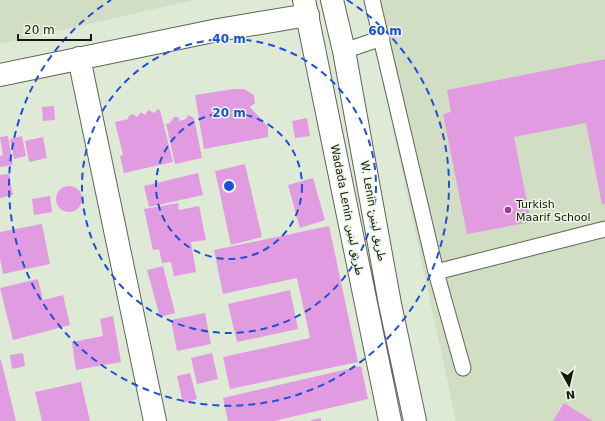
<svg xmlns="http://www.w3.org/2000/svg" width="605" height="421" viewBox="0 0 605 421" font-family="'DejaVu Sans','Noto Sans Arabic',sans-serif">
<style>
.built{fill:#d1dec4}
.building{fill:#e19be0}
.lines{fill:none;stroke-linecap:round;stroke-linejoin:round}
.service-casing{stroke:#5e6655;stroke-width:17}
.minor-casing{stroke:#5e6655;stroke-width:24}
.secondary-casing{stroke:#5e6655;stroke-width:24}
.service{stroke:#fff;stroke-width:15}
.minor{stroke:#fff;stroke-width:22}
.secondary{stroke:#fff;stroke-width:22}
.ring{fill:none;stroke:#1d4ed8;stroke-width:2;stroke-dasharray:7 5}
.poi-dot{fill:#9d399e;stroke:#edf7e3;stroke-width:1.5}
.labels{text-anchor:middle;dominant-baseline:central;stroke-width:3;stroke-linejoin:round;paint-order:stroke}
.poi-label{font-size:11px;fill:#151811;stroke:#edf7e3;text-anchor:start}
.street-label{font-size:11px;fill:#151811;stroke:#edf7e3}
.centre{fill:#1d4ed8;stroke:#edf7e3;stroke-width:2}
.ring-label{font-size:12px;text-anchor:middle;font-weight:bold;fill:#1d4ed8;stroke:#edf7e3;stroke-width:3;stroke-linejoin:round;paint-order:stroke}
</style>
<rect width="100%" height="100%" fill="#dfead6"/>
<path class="built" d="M0 0H194L0 44Z
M365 0H605V421H456Z"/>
<path class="building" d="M605 59V204L602 205 586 123 514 137 531 222 467 234 443 114 451 112 447 90Z
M234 89H244L254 95 255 103 250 107 268 127V137L204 149 195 95Z
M54 106 55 120 43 121 42 107Z
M157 109 160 110 173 162 124 173 120 156 123 155 115 122 128 119 129 116 132 114 137 117 141 112 145 115 148 110 155 113Z
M188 115 194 118 202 158 175 164 166 124 170 123 174 117H178L180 121 186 119Z
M307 118 310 136 295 138 292 121Z
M8 136 13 165 0 167V156L3 155 0 137Z
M22 136 26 156 14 159 10 139Z
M43 137 47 158 29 162 25 141Z
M245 164 262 237 231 245 215 171Z
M198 173 203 195 149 207 144 186Z
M9 174 13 195 0 198V175Z
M313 178 325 220 300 228 288 185Z
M56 199a13 13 0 1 1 26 0a13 13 0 1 1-26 0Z
M50 196 52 212 34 215 32 199Z
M178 203 179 210 199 206 206 240 191 242 196 272 174 276 171 262 162 263 159 249 153 250 144 209Z
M42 224 50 264 3 274 0 259V232Z
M329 226 358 362 230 389 223 357 310 338 297 278 223 294 214 250Z
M163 266 175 313 160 317 147 270Z
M38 279 43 300 63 295 70 325 13 340 0 288Z
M290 290 298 329 237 342 228 304Z
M205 313 211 344 177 351 171 320Z
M113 316 121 362 76 370 72 342 103 336 100 319Z
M23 353 25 366 12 369 10 355Z
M212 353 218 379 197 384 191 358Z
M0 360H1L16 421H0Z
M361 366 368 399 274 421H228L223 398Z
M190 373 197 399 183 403 177 376Z
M81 382 90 421H42L35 392Z
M564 403 593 421H553Z
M321 418V421H311V420Z"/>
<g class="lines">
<defs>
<path id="service" d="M372 0 436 272 463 368
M344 51 382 38
M436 272 605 229"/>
<path id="minor" d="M79 58 155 421
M0 75 218 30 308 15"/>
<path id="secondary" d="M304 0 390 421
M332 0 344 51 390 304 415 421"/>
</defs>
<use href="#service" class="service-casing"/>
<use href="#minor" class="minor-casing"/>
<use href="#secondary" class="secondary-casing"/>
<use href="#service" class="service"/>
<use href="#minor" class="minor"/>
<use href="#secondary" class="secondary"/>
</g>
<g class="ring">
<circle cx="229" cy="186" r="73"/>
<circle cx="229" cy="186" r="147"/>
<path d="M347 0A220 220 0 1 1 111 0"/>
</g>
<circle class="poi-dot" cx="508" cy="210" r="4"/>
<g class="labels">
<g class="poi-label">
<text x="516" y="204">Turkish<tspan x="516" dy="13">Maarif School</tspan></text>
</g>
<g class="street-label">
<text transform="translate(347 210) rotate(79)">Wadada Lenin طريق لينين</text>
<text transform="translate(373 211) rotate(80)">W. Lenin طريق لينين</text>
</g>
</g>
<circle cx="229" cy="186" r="6" class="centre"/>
<g class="ring-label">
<text x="385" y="35">60 m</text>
<text x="229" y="43">40 m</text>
<text x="229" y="117">20 m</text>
</g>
<g transform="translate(569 385) rotate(172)" stroke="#edf7e3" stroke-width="3" paint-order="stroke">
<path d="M0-3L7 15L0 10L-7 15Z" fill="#151811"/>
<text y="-6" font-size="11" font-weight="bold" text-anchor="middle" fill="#151811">N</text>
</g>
<path d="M18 34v6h73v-6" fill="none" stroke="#151811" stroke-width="2"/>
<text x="24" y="34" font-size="12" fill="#151811" stroke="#edf7e3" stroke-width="3" paint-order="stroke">20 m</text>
</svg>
